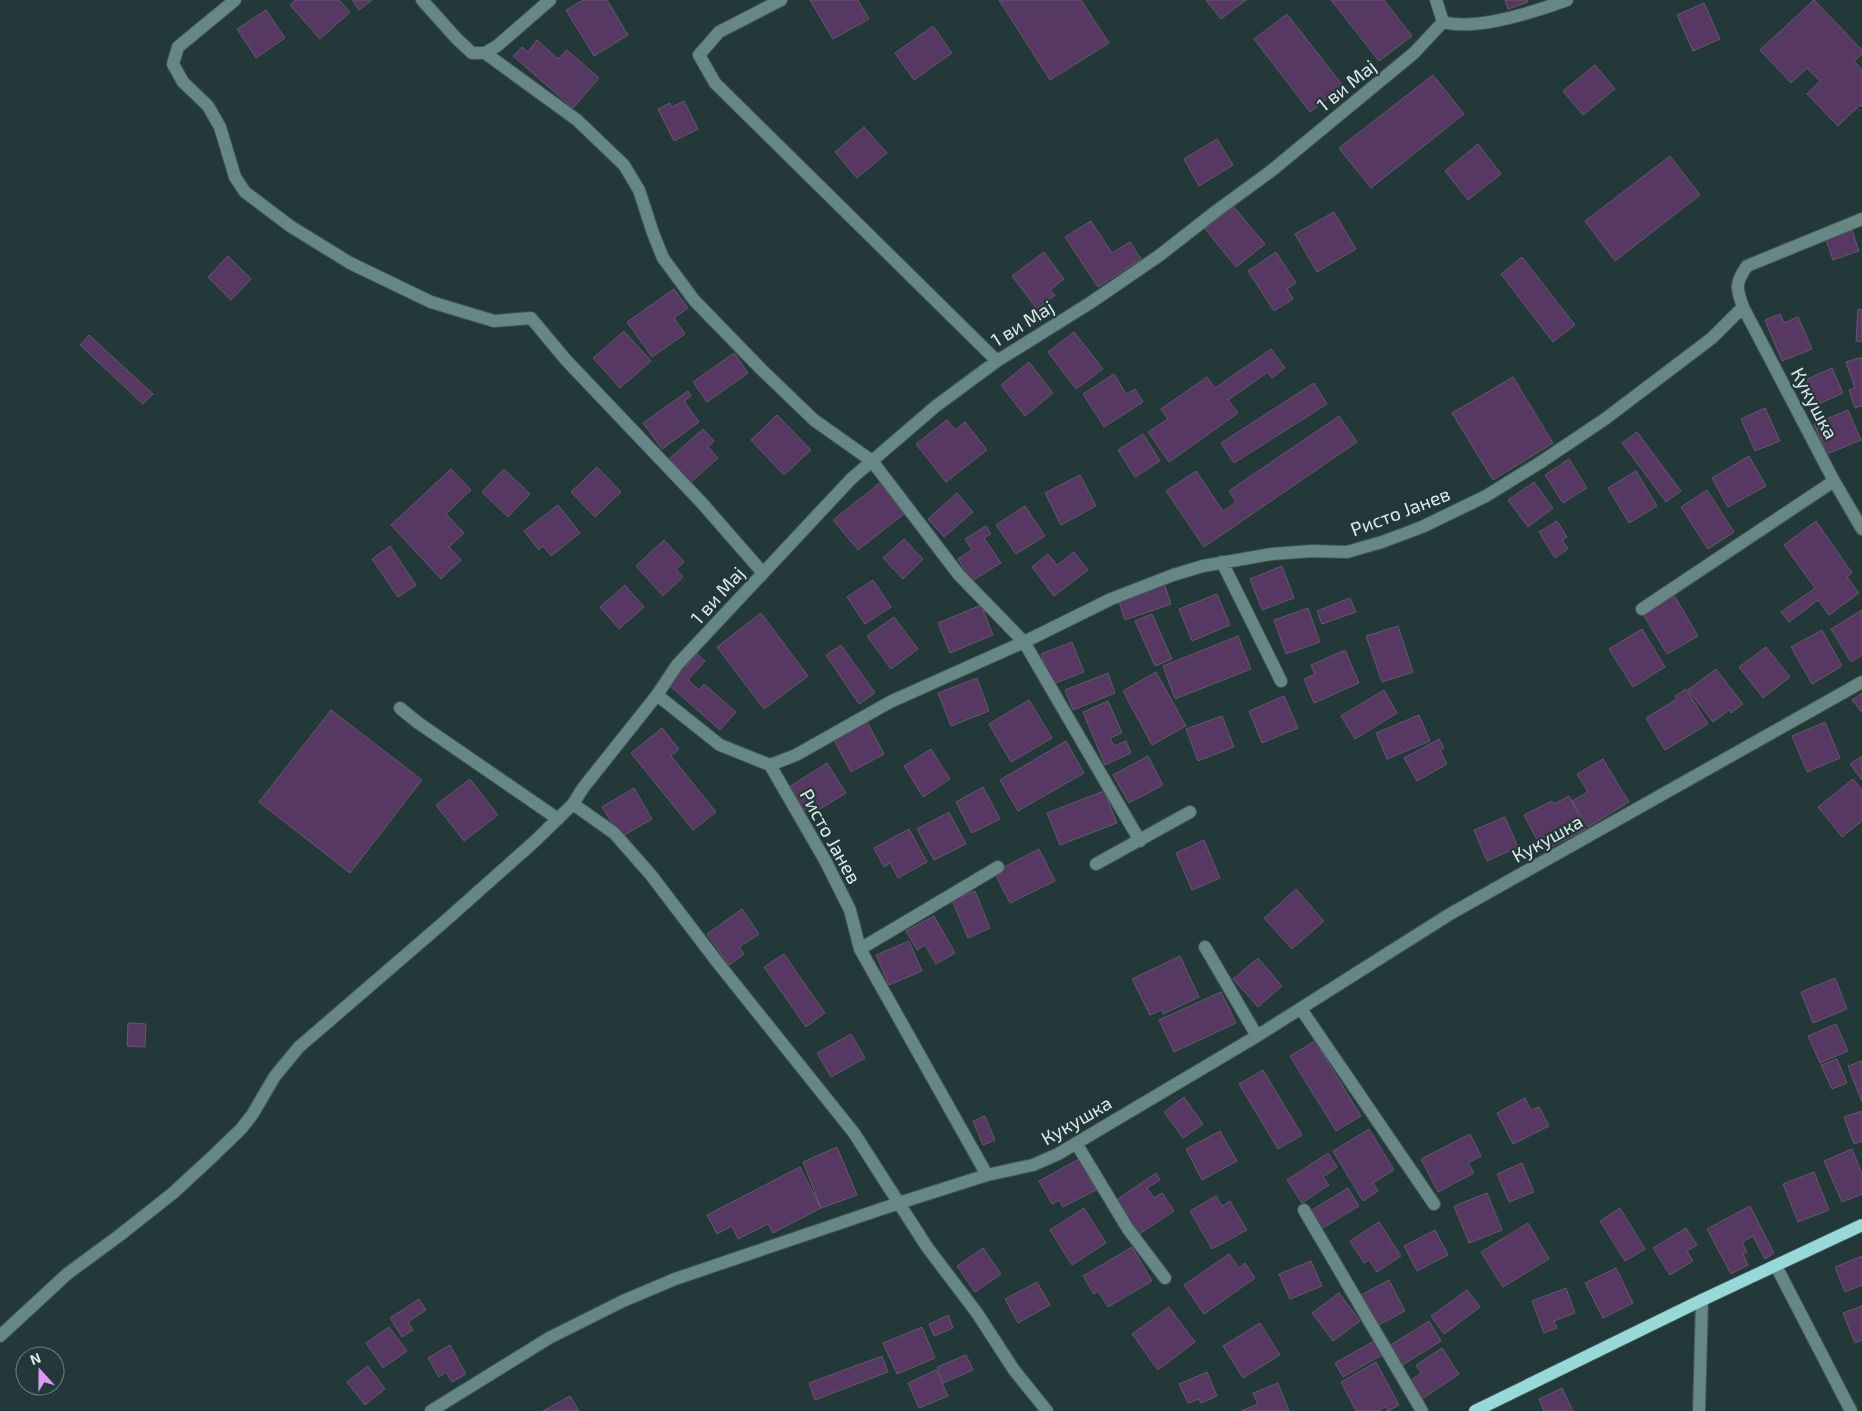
<svg xmlns="http://www.w3.org/2000/svg" width="1862" height="1411" viewBox="0 0 1862 1411" font-family="'Exo 2',sans-serif">
<style>
.building{fill:#573862;stroke:#645968}
.lines{fill:none;stroke-linecap:round;stroke-linejoin:round}
.minor-casing{stroke:#415454;stroke-width:14}
.major-casing{stroke:#415454;stroke-width:14}
.minor{stroke:#678686;stroke-width:12}
.major{stroke:#97d9d9;stroke-width:12}
.labels{text-anchor:middle;dominant-baseline:central;stroke-width:4.5;stroke-linejoin:round;paint-order:stroke}
.street-label{font-size:19px;fill:#deeaea;stroke:#233838}
</style>
<rect width="100%" height="100%" fill="#233838"/>
<path class="building" d="M295 0H339L350 12 320 39 290 5Z
M352 0H372L359 10Z
M583 0H607L628 35 594 56 566 10Z
M810 0H858L869 19 833 39Z
M999 0H1081L1109 43 1050 80Z
M1206 0H1246L1221 19Z
M1331 0H1384L1412 36 1379 61Z
M1505 0H1527L1528 2 1508 9Z
M1814 0 1862 50V54L1854 61 1862 70V107L1860 105 1838 126 1807 94 1820 81 1807 68 1791 83 1760 50Z
M1704 3 1720 39 1693 51 1677 15Z
M266 10 285 38 256 58 237 29Z
M1287 14 1343 86 1310 112 1254 39Z
M933 26 952 53 914 80 895 53Z
M537 40 558 59 567 50 599 78 573 108 513 56 522 47 528 52Z
M1595 65 1615 89 1583 115 1563 91Z
M1433 75 1464 114 1371 188 1339 148Z
M684 101 698 129 674 141 658 109 670 103 672 107Z
M864 127 887 153 857 178 835 152Z
M1217 139 1233 165 1199 186 1184 159Z
M1478 144 1501 174 1468 200 1445 171Z
M1670 156 1700 195 1615 261 1585 221Z
M1233 206 1265 244 1236 267 1205 229Z
M1334 212 1356 249 1317 272 1295 234Z
M1091 221 1112 253 1130 242 1141 259 1098 287 1065 237Z
M1852 230 1859 251 1833 260 1826 240Z
M1044 252 1064 279 1050 290 1055 295 1037 309 1012 276Z
M1276 252 1296 283 1287 289 1293 299 1274 311 1248 271Z
M228 256 251 279 231 300 208 277Z
M1522 257 1575 325 1553 342 1501 274Z
M674 289 688 308 674 318 685 334 652 357 627 322Z
M1858 309 1862 310V342L1856 341Z
M1780 314 1784 323 1798 317 1812 349 1782 361 1765 320Z
M624 331 651 361 620 388 593 358Z
M1074 332 1103 369 1076 389 1048 352Z
M89 335 153 394 143 404 80 345Z
M1271 349 1285 368 1272 378 1268 372 1228 400 1238 413 1169 462 1148 432 1168 419 1161 409 1207 377 1215 388Z
M734 353 748 373 707 402 693 382Z
M1859 358H1862V406L1855 408 1849 390 1855 388 1846 362Z
M1029 362 1053 393 1025 416 1001 385Z
M1832 368 1843 393 1814 406 1803 381Z
M1114 374 1126 394 1135 389 1143 402 1104 427 1083 394Z
M1513 377 1553 443 1493 480 1452 413Z
M1314 383 1327 404 1234 463 1221 443Z
M688 391 691 396 684 401 699 422 662 449 643 423Z
M1765 408 1780 441 1755 451 1741 419Z
M1848 410 1861 440 1827 454 1814 424Z
M777 415 811 450 784 475 751 440Z
M1339 416 1357 442 1204 547 1166 491 1196 471 1223 511 1236 502 1229 491Z
M947 420 955 430 965 422 987 450 946 482 916 444Z
M703 429 714 441 708 447 718 458 690 483 669 459Z
M1637 432 1681 491 1666 502 1622 443Z
M1143 434 1160 461 1135 477 1118 450Z
M1749 456 1766 486 1728 507 1712 478Z
M1569 459 1587 488 1563 503 1545 475Z
M597 467 621 492 595 517 571 492Z
M451 469 471 490 446 514 464 533 449 547 461 560 441 579 391 525Z
M504 469 530 494 508 517 482 492Z
M1636 471 1657 506 1629 523 1608 488Z
M1080 475 1096 506 1061 525 1045 493Z
M1534 482 1553 508 1528 527 1508 500Z
M880 483 904 514 858 550 833 520Z
M1707 490 1734 532 1708 549 1681 507Z
M957 493 973 512 944 537 928 519Z
M558 505 580 533 551 556 543 546 539 550 524 531Z
M1025 506 1045 536 1016 554 996 525Z
M1557 521 1567 537 1562 540 1568 549 1555 558 1539 532Z
M1816 521 1852 573 1847 577 1859 593 1829 615 1818 600 1789 622 1781 612 1815 588 1784 545Z
M986 526 991 534 984 538 1001 563 972 581 958 559 972 550 965 539Z
M904 539 923 559 903 579 883 558Z
M664 540 684 562 676 569 683 577 663 596 636 566Z
M390 546 416 585 398 597 372 559Z
M1074 552 1088 570 1054 596 1032 567 1048 554 1057 565Z
M1282 566 1294 598 1262 610 1250 579Z
M873 580 891 607 865 624 847 597Z
M1164 583 1171 604 1125 620 1118 599Z
M625 585 644 607 619 629 600 607Z
M1217 594 1230 625 1192 641 1179 609Z
M1674 595 1698 636 1667 654 1643 614Z
M1350 598 1356 612 1322 624 1317 611Z
M981 605 993 635 950 653 938 623Z
M1308 608 1320 642 1286 654 1274 620Z
M1862 610V655L1851 662 1831 629Z
M761 613 808 676 764 709 717 647Z
M1152 614 1172 659 1155 666 1135 621Z
M894 617 918 649 891 669 867 636Z
M1398 626 1413 672 1382 682 1366 636Z
M1642 629 1665 667 1633 687 1609 649Z
M1822 630 1842 666 1812 684 1791 647Z
M1238 636 1251 669 1175 699 1163 666Z
M1072 642 1084 672 1053 684 1041 654Z
M841 645 875 693 859 704 826 655Z
M1766 647 1790 677 1763 698 1739 667Z
M1345 650 1359 683 1314 703 1304 679 1315 674 1311 665Z
M697 654 705 661 688 680 699 690 704 684 736 712 720 730 669 685Z
M1716 669 1743 704 1731 713 1729 710 1713 722 1688 690Z
M1156 672 1186 726 1152 745 1123 691Z
M1108 673 1115 693 1073 710 1065 690Z
M977 678 989 711 951 726 938 693Z
M1686 689 1708 724 1665 750 1646 718 1677 699 1675 696Z
M1384 690 1397 713 1355 739 1341 716Z
M1862 693V712L1852 700Z
M1284 696 1298 728 1262 743 1249 711Z
M1029 700 1052 738 1011 762 989 724Z
M1108 701 1122 733 1110 738 1114 746 1126 741 1131 753 1105 765 1083 712Z
M331 710 422 780 350 873 259 802Z
M1419 715 1430 741 1387 759 1376 733Z
M1222 716 1234 747 1198 761 1186 729Z
M867 722 884 754 851 772 834 740Z
M1825 722 1840 758 1807 772 1792 736Z
M662 728 679 749 671 756 716 812 693 830 631 753Z
M1439 739 1444 748 1440 750 1447 764 1417 781 1404 758Z
M1066 741 1084 773 1018 811 1000 780Z
M931 749 950 779 923 797 904 766Z
M1148 756 1163 785 1129 803 1113 775Z
M1862 756V780L1850 764Z
M1603 759 1629 802 1588 827 1572 801 1588 792 1577 774Z
M827 763 846 793 815 812 811 806 801 812 786 789Z
M470 779 498 815 464 841 436 805Z
M1853 779 1862 790V821L1842 837 1818 807Z
M983 787 1000 819 972 833 956 802Z
M634 788 652 819 621 837 602 807Z
M1104 791 1117 823 1060 845 1047 813Z
M1569 796 1586 829 1543 851 1524 815 1552 801 1554 804Z
M949 812 966 844 934 860 917 829Z
M1505 817 1518 847 1487 861 1474 830Z
M909 829 927 862 898 878 890 863 884 867 874 848Z
M1204 840 1220 878 1192 890 1176 853Z
M1039 849 1055 881 1010 903 994 872Z
M1296 889 1324 921 1292 949 1264 918Z
M975 891 990 928 968 938 952 900Z
M742 909 759 934 739 947 744 954 729 965 707 934Z
M934 916 955 953 936 964 925 945 917 950 906 931Z
M909 941 922 971 889 985 876 955Z
M784 954 825 1013 806 1027 764 967Z
M1180 956 1199 997 1163 1014 1162 1010 1150 1015 1132 979Z
M1258 958 1282 986 1258 1007 1233 979Z
M1835 978 1847 1009 1813 1023 1801 992Z
M1221 992 1236 1023 1174 1052 1159 1020Z
M128 1023 146 1024 145 1047 127 1046Z
M1836 1024 1848 1051 1820 1063 1808 1036Z
M851 1034 865 1058 831 1077 817 1053Z
M1315 1041 1361 1116 1336 1131 1290 1056Z
M1837 1059 1847 1083 1832 1089 1821 1065Z
M1862 1061V1102L1848 1066Z
M1263 1070 1302 1135 1278 1149 1239 1084Z
M1184 1097 1203 1124 1183 1138 1164 1112Z
M1525 1098 1531 1110 1539 1107 1549 1126 1513 1144 1497 1113Z
M1862 1111V1141L1854 1144 1844 1117Z
M985 1116 995 1140 983 1145 973 1121Z
M1369 1129 1394 1170 1373 1183 1378 1191 1363 1201 1333 1151Z
M1220 1131 1237 1161 1202 1180 1186 1149Z
M1470 1134 1481 1156 1468 1163 1474 1173 1438 1192 1421 1159Z
M837 1147 857 1195 821 1208 803 1162Z
M1852 1149 1862 1174V1194L1842 1202 1824 1161Z
M1328 1153 1337 1167 1323 1177 1329 1185 1302 1203 1287 1180Z
M1079 1159 1096 1190 1063 1207 1059 1200 1052 1204 1039 1181Z
M1522 1163 1534 1192 1509 1202 1497 1174Z
M800 1167 821 1208 773 1233 768 1224 738 1239 732 1226 717 1234 707 1215Z
M1814 1172 1829 1210 1798 1222 1783 1184Z
M1156 1173 1160 1180 1147 1188 1154 1198 1162 1193 1174 1211 1138 1235 1115 1201Z
M1348 1188 1359 1206 1321 1229 1310 1211Z
M1487 1193 1502 1230 1469 1243 1454 1206Z
M1216 1196 1222 1206 1230 1201 1247 1230 1212 1249 1190 1211Z
M1750 1206 1774 1253 1765 1259 1753 1236 1742 1242 1747 1252 1743 1254 1748 1265 1731 1274 1707 1229Z
M1084 1208 1106 1243 1072 1265 1050 1230Z
M1620 1208 1645 1249 1625 1261 1600 1221Z
M1379 1222 1401 1256 1377 1272 1369 1260 1364 1263 1350 1241Z
M1528 1223 1549 1259 1503 1287 1481 1252Z
M1686 1228 1697 1245 1687 1251 1693 1261 1670 1275 1653 1248Z
M1435 1230 1448 1255 1417 1271 1404 1246Z
M1132 1247 1152 1281 1108 1307 1098 1291 1094 1294 1083 1276Z
M983 1248 1001 1274 975 1292 957 1266Z
M1229 1254 1239 1268 1245 1263 1255 1278 1204 1314 1184 1285Z
M1862 1256V1285L1845 1292 1835 1267Z
M1311 1261 1322 1286 1290 1299 1279 1274Z
M1616 1268 1633 1303 1603 1318 1585 1283Z
M1389 1280 1405 1311 1375 1327 1359 1296Z
M1037 1282 1050 1305 1018 1323 1005 1299Z
M1566 1288 1575 1313 1554 1321 1557 1328 1544 1333 1532 1301Z
M1467 1290 1480 1307 1444 1334 1431 1316Z
M1339 1293 1360 1321 1333 1341 1312 1313Z
M419 1299 426 1310 408 1322 413 1330 402 1337 390 1318Z
M1862 1306V1340L1855 1343 1843 1313Z
M1169 1307 1195 1342 1158 1370 1132 1334Z
M948 1315 953 1328 934 1336 929 1324Z
M1429 1321 1441 1341 1401 1366 1389 1346Z
M1260 1323 1280 1355 1243 1378 1223 1346Z
M389 1327 407 1351 383 1368 366 1343Z
M922 1327 935 1358 897 1374 883 1343Z
M1374 1341 1382 1355 1343 1377 1335 1363Z
M450 1345 466 1374 452 1382 446 1372 439 1377 428 1358Z
M1442 1348 1459 1374 1422 1399 1410 1381 1421 1373 1416 1365Z
M966 1355 973 1370 943 1383 937 1367Z
M882 1356 888 1372 815 1400 809 1383Z
M1376 1362 1399 1405 1388 1411 1385 1407 1379 1411H1356L1341 1382Z
M368 1366 385 1389 365 1405 347 1382Z
M936 1370 948 1396 919 1408 908 1383Z
M1207 1372 1217 1396 1201 1403 1199 1399 1188 1403 1179 1384Z
M1278 1383 1289 1411H1241L1258 1404 1253 1393Z
M1562 1388 1573 1411H1544L1539 1399Z
M570 1396 579 1411H543Z"/>
<g class="lines">
<defs>
<path id="minor" d="M235 0 178 47 173 64 183 82 208 106 220 127 235 177 245 192 290 226 350 263 431 302 494 321 531 318 566 360 701 502 763 573
M422 0 457 39 472 53H485L497 46 550 0
M781 0 719 32 699 55 715 83 997 361
M1436 0 1443 22
M1443 22C1476 31 1534 12 1567 0
M485 53 577 120 624 165 639 190 653 233 663 258 694 300 762 370 814 420 872 461 959 575 1024 642 1140 841
M1862 219 1747 266C1735 283 1736 288 1743 307L1834 481 1862 529
M1222 562 1281 681
M1642 609 1834 481
M657 695 720 745 770 765
M400 708 417 722 558 819
M573 804 614 833 651 875 718 963 854 1133 927 1247 977 1313 1014 1370 1047 1411
M1096 864 1190 812
M1205 947 1257 1036
M860 949 998 867
M1301 1009 1434 1204
M1076 1143 1128 1229 1165 1278
M987 1175 860 949 850 910 826 862 770 765 796 755 890 702 1024 642 1111 599 1173 575 1203 566 1272 554 1312 551 1347 552 1382 542 1422 527 1486 496 1541 462 1605 419 1712 338 1743 307
M1304 1210 1422 1411
M1776 1266 1851 1411
M0 1336 67 1274 120 1235 173 1193 212 1157 241 1129 252 1115 275 1076 299 1047 444 922 535 841 573 804 583 788 657 695 677 665 851 479 936 406 997 361 1090 303 1160 255 1215 212 1271 171 1414 53 1443 22
M431 1411 549 1338 623 1301 675 1279 899 1203 987 1175 1033 1165 1058 1154 1257 1036 1450 914 1862 682
M1699 1411 1702 1300"/>
<path id="major" d="M1475 1411 1702 1300 1862 1225"/>
</defs>
<use href="#minor" class="minor-casing"/>
<use href="#major" class="major-casing"/>
<use href="#minor" class="minor"/>
<use href="#major" class="major"/>
</g>
<g class="labels">
<g class="street-label">
<text transform="translate(1346 85) rotate(-39)">1 ви Мај</text>
<text transform="translate(1022 323) rotate(-32)">1 ви Мај</text>
<text transform="translate(1815 403) rotate(62)">Кукушка</text>
<text transform="translate(1400 511) rotate(-21)">Ристо Јанев</text>
<text transform="translate(717 595) rotate(-48)">1 ви Мај</text>
<text transform="translate(831 836) rotate(61)">Ристо Јанев</text>
<text transform="translate(1547 838) rotate(-29)">Кукушка</text>
<text transform="translate(1076 1120) rotate(-30)">Кукушка</text>
</g>
</g>
<g transform="translate(40 1371) rotate(339)"><circle r="24" fill="#233838" stroke="#6e7f7f"/>
<path d="M0-4L9 19L0 12L-9 19Z" fill="#dc99f5"/>
<text y="-8" font-size="14" font-weight="bold" text-anchor="middle" fill="#deeaea">N</text>
</g>
</svg>
